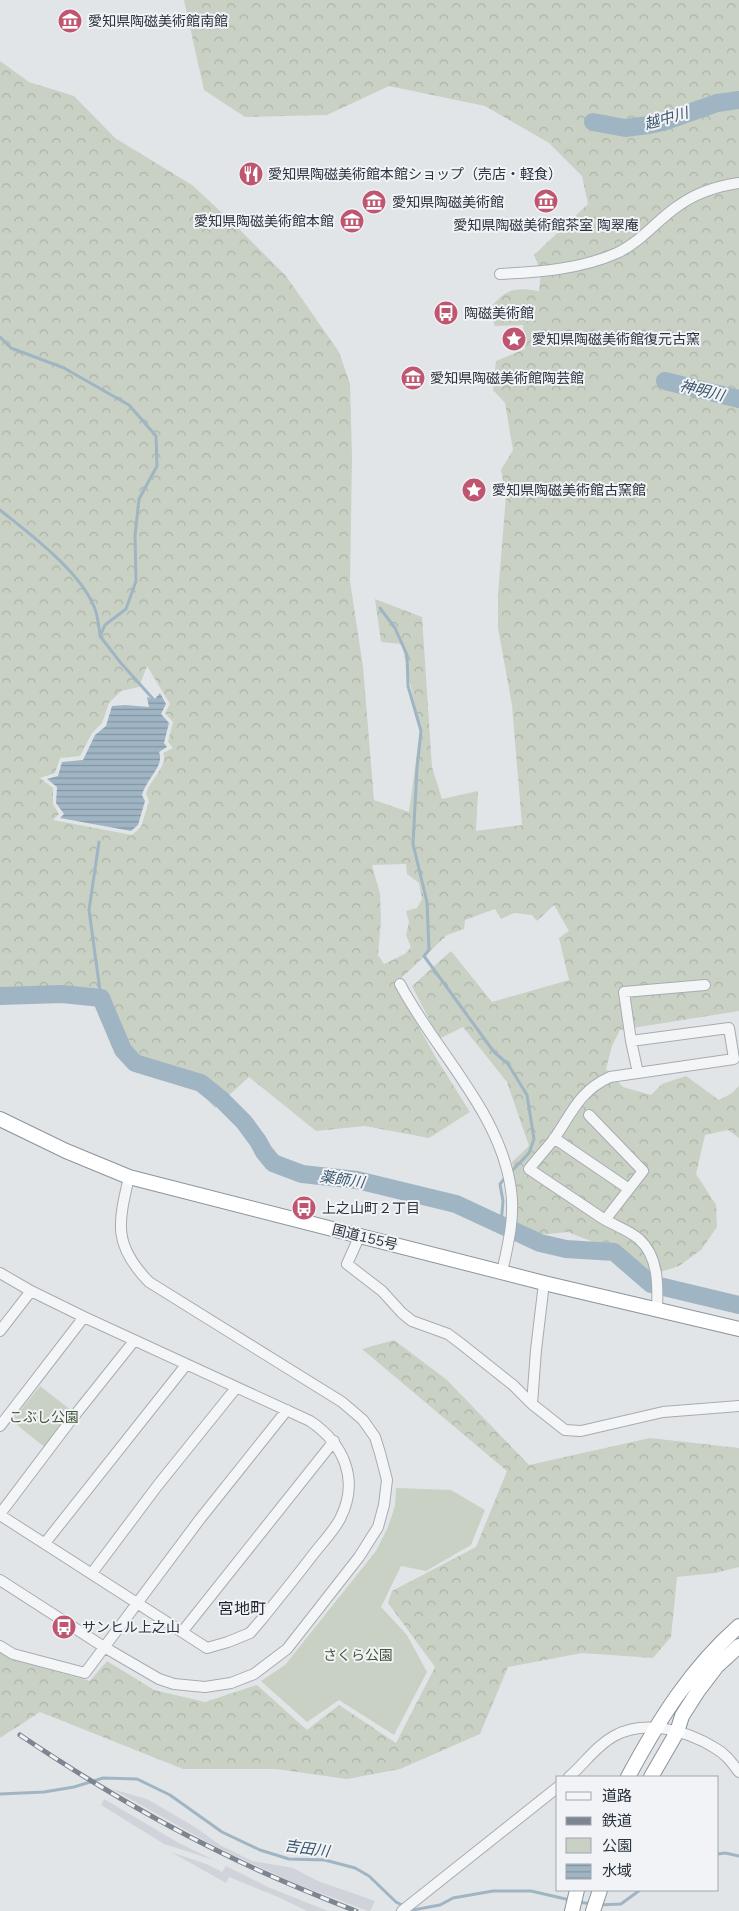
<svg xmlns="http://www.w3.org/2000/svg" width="739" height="1911" viewBox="0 0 739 1911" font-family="Mulish,'Noto Sans JP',sans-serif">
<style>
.built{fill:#d0d4da}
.forest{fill:url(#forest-crowns);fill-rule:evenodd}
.park{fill:#c8d1c3}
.water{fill:url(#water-rules)}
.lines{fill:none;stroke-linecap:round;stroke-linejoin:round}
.stream{stroke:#a0b5c4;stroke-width:3}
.river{stroke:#a0b5c4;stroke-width:18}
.minor-casing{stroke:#a7acb2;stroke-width:12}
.highway-casing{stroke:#8a949d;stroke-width:16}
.minor{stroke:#f4f5f7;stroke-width:10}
.highway{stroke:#fff;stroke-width:14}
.rail-casing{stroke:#7d8690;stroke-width:5}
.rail{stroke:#f1f3f6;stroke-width:3;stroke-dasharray:9;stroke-linecap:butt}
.labels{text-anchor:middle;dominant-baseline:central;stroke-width:4;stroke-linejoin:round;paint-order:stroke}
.poi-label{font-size:14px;fill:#2b343e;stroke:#f1f3f6;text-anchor:start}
.street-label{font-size:14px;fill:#2b343e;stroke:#f1f3f6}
.park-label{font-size:14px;fill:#43583a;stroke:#f1f3f6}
.water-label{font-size:15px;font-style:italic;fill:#3a566d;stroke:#f1f3f6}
.quarter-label{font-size:16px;fill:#1e252f;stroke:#f1f3f6}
</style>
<defs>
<pattern id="forest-crowns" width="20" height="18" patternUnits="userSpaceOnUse" patternTransform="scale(1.25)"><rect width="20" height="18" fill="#c8d1c3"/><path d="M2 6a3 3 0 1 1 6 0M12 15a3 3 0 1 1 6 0" fill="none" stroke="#acb4a9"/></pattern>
<pattern id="water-rules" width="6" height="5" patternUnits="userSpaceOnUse" patternTransform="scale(1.25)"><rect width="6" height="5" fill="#a0b5c4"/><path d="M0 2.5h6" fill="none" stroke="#8394a1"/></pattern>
</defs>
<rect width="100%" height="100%" fill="#e1e5e8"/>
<path class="built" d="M112 1789 147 1799 195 1827 220 1845 252 1861 293 1868 318 1881 375 1901 370 1911H368L299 1885 220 1849Z
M104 1799 179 1843 214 1860 164 1844 101 1805Z
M171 1852 209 1865 222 1872 226 1866 268 1887 328 1911H307L278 1897 229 1877 226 1883Z"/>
<path class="forest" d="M184 0H739V1011L620 1030 612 1046 606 1069 623 1087 651 1095 662 1084 686 1076 719 1100 732 1093 739 1086V1138L728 1130 705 1135 696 1174 716 1205 717 1227 701 1250 679 1266 648 1276 618 1252 568 1232 516 1237 517 1200 512 1162 529 1146 507 1082 463 1027 439 1039 412 986 451 951 492 1002 569 980 559 938 569 931 554 905 537 921 532 915 514 913 501 919 495 909 465 920 464 929 447 935 395 984 436 1058 470 1112 429 1138 365 1126 316 1131 249 1077 215 1108 200 1092 141 1074 124 1043 104 996 66 987 0 992V61L29 82 74 96 115 138 192 185 233 223 286 276 339 352 350 384 352 456 350 581 363 667 374 800 409 812 420 731 402 644 381 642 375 599 422 617 432 767 442 799 478 791 476 831 522 825 512 705 498 628V594L506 496 501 470 513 450 505 403 493 390 496 361 525 349 523 325 495 326 489 310C505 289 513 287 539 291L541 272 534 255 588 204 582 176 549 143 485 106 389 86 327 115 245 117 204 90ZM147 666 170 704 165 713 173 722 168 742 173 748 163 753C169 765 149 781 146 794L149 801 141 827 132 835 53 820 59 814 53 804V788L40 778 55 773 60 758 80 756 92 733 102 723 109 703 121 691 139 687ZM406 864 407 874 419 883 422 899 417 908 406 911 409 922 406 935 411 947 405 954 384 964 378 955 381 920 380 894 372 865Z
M394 1340 447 1380 529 1465 650 1438 739 1448V1567L715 1573 677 1577 671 1637 653 1658 582 1653 508 1667 480 1734 400 1769 347 1779 276 1769H183L40 1712 0 1738V1652L14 1660 90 1681 107 1661 154 1690 205 1702 257 1685 307 1730 339 1705 396 1743 435 1667 388 1603 392 1591 476 1547 507 1471 362 1349Z"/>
<path class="park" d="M40 1386 76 1414 47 1449 12 1421Z
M396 1488 451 1490 485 1510 471 1545 426 1571 401 1566 381 1607 407 1635 427 1672 394 1735 339 1700 307 1722 261 1681 285 1665 376 1551 388 1527 395 1506Z"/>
<path class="water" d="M160 693 166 704 161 714 169 723 164 743 167 747 159 752C165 766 146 779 142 795L145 801 138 825 131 831 60 818 64 814 56 803 57 787 47 779 58 776 62 762 83 760 95 735 106 726 112 706 125 705 149 707 147 697 154 700Z"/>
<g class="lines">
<path class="stream" d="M0 337 11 348 64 368 129 405 156 436 157 466 139 499 135 536 136 581 126 609 105 625 100 636 120 662 154 700
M0 510C30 534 84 574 96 612 98 619 99 627 100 635
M380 608 395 628 407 655 408 686 421 731 417 768 413 844 427 902 429 950 424 956 494 1052 508 1064 527 1095 534 1139 529 1153 510 1173
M99 842 89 910 101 998
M501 1224 503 1201 500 1184 505 1178
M0 1794 44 1792 74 1787 103 1778 137 1779 170 1795 222 1832 260 1850 289 1859 325 1860 355 1868 369 1876 396 1902 404 1906
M718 1854 725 1853 739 1856
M578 1902 592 1904
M598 1905 621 1904 640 1890
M410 1908 413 1910 440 1905 453 1898 493 1891H531L570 1900"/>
<path class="river" d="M593 122 625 128 649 125 663 122 717 103 739 100
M665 381 739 399
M0 996 62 994 101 998 123 1050 135 1063 201 1083 222 1100 244 1122 258 1141 264 1152 273 1163 302 1174 357 1180 456 1204 540 1243 566 1249 614 1252 651 1284 739 1305"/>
<defs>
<path id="minor" d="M500 274C540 272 581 269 617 253 641 242 657 220 678 206 696 193 718 186 739 183
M400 984C435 1051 501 1113 511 1190 515 1217 508 1245 502 1272
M631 1041 638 1073
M589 1115 643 1171 605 1220
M554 1138 629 1189
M360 1235 347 1264 382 1291 402 1313 412 1321 448 1334 460 1343 513 1385 532 1404
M0 1273 31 1291 84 1317 310 1421C344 1444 360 1480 340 1519 333 1532 321 1544 312 1556 296 1577 279 1598 262 1619L250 1633 228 1642 207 1648 0 1515
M544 1283 536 1350 532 1404 565 1430 581 1431 663 1412 739 1406
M657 1310C658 1286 659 1257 639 1239 629 1230 613 1225 602 1218 578 1202 553 1185 529 1169 537 1159 546 1149 554 1139 572 1113 579 1091 610 1077L734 1059 729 1028 631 1041 624 992 705 985
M0 1331 31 1291
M0 1426 84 1317
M0 1514 71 1420 134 1341
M45 1543 186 1365
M92 1573 158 1485 236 1388
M0 1580 104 1647 159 1679 174 1684 205 1687 231 1683 254 1674 287 1649 359 1557 378 1527 384 1505 387 1480 380 1453 375 1437 363 1420 342 1402 149 1282C113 1245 118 1224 129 1177
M182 1632 334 1441
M0 1646 13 1654 85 1673 200 1519 287 1410
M569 1777C584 1764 596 1746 614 1736 645 1719 686 1730 715 1748 726 1754 732 1763 739 1772
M402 1911 558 1787"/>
<path id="highway" d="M0 1119 66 1151 129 1177 544 1283 739 1329
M628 1777C658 1721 691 1668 739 1626
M651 1777 677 1732 682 1716 698 1691 717 1666 739 1646
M572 1911 577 1890
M593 1911 600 1890"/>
</defs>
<use href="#minor" class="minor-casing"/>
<use href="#highway" class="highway-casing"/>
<use href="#minor" class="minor"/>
<use href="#highway" class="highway"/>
<defs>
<path id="rail" d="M20 1735C84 1778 150 1818 220 1852 264 1874 310 1893 356 1911"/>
</defs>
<use href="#rail" class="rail-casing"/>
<use href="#rail" class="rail"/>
</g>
<defs>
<symbol id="museum-disc" viewBox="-11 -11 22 22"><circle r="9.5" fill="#bf556f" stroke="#f1f3f6"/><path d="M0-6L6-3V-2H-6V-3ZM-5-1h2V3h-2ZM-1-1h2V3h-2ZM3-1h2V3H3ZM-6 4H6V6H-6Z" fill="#fff"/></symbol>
<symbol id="restaurant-disc" viewBox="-11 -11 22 22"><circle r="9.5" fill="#bf556f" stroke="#f1f3f6"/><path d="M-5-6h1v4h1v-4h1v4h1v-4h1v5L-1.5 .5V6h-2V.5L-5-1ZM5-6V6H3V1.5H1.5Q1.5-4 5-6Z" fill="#fff"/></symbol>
<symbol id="bus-disc" viewBox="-11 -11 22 22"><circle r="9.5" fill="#bf556f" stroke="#f1f3f6"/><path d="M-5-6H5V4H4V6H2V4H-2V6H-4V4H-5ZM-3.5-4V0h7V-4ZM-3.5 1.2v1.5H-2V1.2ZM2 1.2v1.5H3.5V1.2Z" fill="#fff"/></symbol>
<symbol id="sight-disc" viewBox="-11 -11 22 22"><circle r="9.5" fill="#bf556f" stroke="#f1f3f6"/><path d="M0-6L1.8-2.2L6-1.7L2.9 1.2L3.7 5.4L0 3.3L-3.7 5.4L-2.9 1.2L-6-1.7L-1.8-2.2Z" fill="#fff"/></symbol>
</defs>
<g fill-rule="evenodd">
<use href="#museum-disc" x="56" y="7" width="28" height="28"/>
<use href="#restaurant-disc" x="237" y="160" width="28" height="28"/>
<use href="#museum-disc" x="532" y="187" width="28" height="28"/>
<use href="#museum-disc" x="360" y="188" width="28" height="28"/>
<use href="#museum-disc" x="338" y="207" width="28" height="28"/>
<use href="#bus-disc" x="432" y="299" width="28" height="28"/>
<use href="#sight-disc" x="500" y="325" width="28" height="28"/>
<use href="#museum-disc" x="399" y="364" width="28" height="28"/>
<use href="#sight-disc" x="460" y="476" width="28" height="28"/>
<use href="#bus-disc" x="290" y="1194" width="28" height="28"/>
<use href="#bus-disc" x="50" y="1613" width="28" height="28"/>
</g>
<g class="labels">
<g class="poi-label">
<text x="88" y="21">愛知県陶磁美術館南館</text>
<text x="268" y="174">愛知県陶磁美術館本館ショップ（売店・軽食）</text>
<text x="392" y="202">愛知県陶磁美術館</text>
<text x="334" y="221" text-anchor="end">愛知県陶磁美術館本館</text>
<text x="546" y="225" text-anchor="middle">愛知県陶磁美術館茶室 陶翠庵</text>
<text x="464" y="313">陶磁美術館</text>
<text x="532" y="339">愛知県陶磁美術館復元古窯</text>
<text x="430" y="378">愛知県陶磁美術館陶芸館</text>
<text x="492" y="490">愛知県陶磁美術館古窯館</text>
<text x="322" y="1208">上之山町２丁目</text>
<text x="82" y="1627">サンヒル上之山</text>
</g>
<g class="street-label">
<text transform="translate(365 1237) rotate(14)">国道155号</text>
</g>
<g class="park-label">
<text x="44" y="1417">こぶし公園</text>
<text x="358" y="1655">さくら公園</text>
</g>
<g class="water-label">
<text transform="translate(666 118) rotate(-16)">越中川</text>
<text transform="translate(702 390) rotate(14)">神明川</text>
<text transform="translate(342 1179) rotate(8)">薬師川</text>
<text transform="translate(307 1848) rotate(8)">吉田川</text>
</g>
<g class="quarter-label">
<text x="242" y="1608">宮地町</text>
</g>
</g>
<rect x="556" y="1776" width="162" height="115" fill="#f1f3f6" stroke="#a2a7ac"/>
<rect x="566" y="1792" width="25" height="8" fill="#f4f5f7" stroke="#a2a7ac"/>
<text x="602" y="1801" font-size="15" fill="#2b343e">道路</text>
<rect x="566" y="1817" width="25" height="8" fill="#7d8690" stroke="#a2a7ac"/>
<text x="602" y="1826" font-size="15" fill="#2b343e">鉄道</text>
<rect x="566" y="1838" width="25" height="15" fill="#c8d1c3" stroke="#a2a7ac"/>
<text x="602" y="1851" font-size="15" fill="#2b343e">公園</text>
<rect x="566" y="1864" width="25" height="15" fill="url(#water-rules)" stroke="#a2a7ac"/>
<text x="602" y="1876" font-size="15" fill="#2b343e">水域</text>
</svg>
